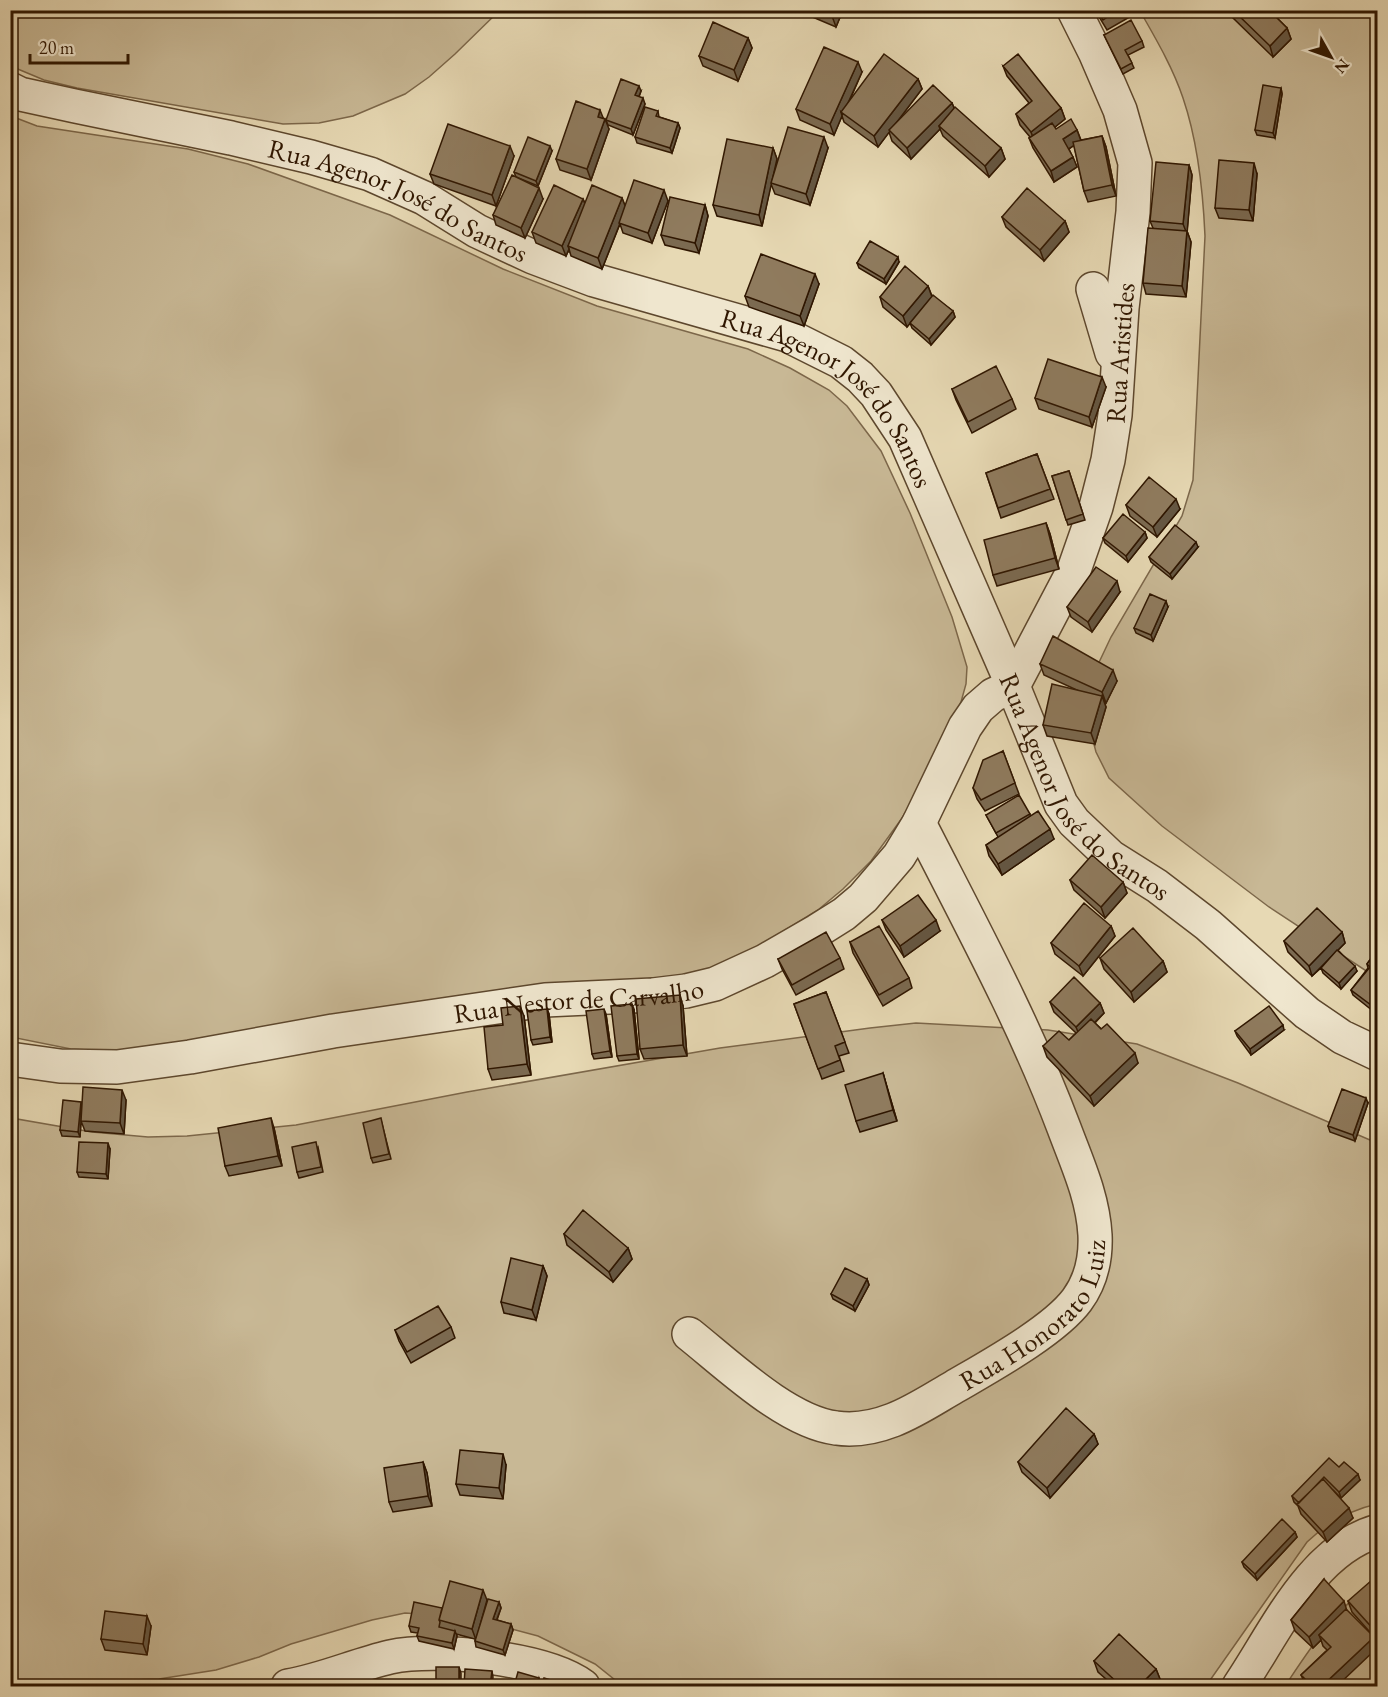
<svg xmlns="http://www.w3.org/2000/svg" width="1388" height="1697" viewBox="0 0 1388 1697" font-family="'EB Garamond',serif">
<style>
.green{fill:#c8b895;stroke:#7c674a;stroke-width:1.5}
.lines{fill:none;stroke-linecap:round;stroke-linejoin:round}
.minor-casing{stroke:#5d472d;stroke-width:36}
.minor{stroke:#efe6ce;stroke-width:33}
.wall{fill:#7b6a51;stroke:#2f1600;stroke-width:1.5}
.shaded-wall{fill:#645642;stroke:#2f1600;stroke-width:1.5}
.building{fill:#8f7b5e;stroke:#2f1600;stroke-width:1.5}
.labels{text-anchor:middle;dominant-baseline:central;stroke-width:5;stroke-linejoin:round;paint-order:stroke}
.street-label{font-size:27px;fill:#2f1600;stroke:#efe6ce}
</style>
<rect width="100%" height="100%" fill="#e7d9b4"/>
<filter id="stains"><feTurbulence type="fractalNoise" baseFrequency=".00333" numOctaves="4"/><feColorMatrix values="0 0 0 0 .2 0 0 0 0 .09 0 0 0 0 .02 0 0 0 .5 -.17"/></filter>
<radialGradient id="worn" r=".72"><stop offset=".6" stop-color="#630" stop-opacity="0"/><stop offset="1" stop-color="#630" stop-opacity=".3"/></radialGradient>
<path class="green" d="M11 10H499V11L455 54 429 77 405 94 353 116 319 123 283 124 77 88 44 80 13 67 10 66Z
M1140 11H1377V978L1269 907 1162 826 1109 778 1096 752 1092 737 1094 673 1111 637 1182 516 1193 480 1205 236C1203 191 1198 142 1183 98 1173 68 1156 39 1140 11Z
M11 116 37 126 188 149 248 164 390 215 503 269 597 306 748 349 790 368 829 390 847 406 881 451 910 513 952 617 967 667 966 684 961 702 933 765 913 803 871 861 843 889 818 910 739 958 708 972 124 1052 71 1049 11 1037Z
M916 1023 1048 1030 1137 1044 1238 1083 1377 1143V1504C1350 1510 1328 1522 1307 1542L1206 1686H617L615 1680 595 1664 538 1636 467 1617 405 1613 372 1620 291 1644 259 1657 216 1670 159 1679 40 1683 11 1686V1118L92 1132 148 1137 187 1136 296 1125 467 1092 720 1048 870 1028Z
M1377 1580V1686H1285C1311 1647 1337 1606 1377 1580Z"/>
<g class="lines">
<defs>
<g id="minor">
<path id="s1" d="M10 89 20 94 75 106 231 138 311 157 370 174 424 198 477 231 533 257 594 280 787 335 841 362 860 377 876 394 905 438 1013 686 1061 804 1074 822 1111 857 1157 886 1208 925 1307 1013 1342 1037 1378 1054"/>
<path d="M1093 289 1112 353"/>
<path id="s2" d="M10 1059 60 1066 117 1067 190 1057 333 1031 545 1000 653 995 686 991 715 984 765 961 817 931 844 914 863 898 899 856 919 823 965 727 978 708 993 695 1013 686 1074 570 1096 507 1108 460 1115 415 1122 308 1133 212 1135 163 1120 110 1095 52 1074 10"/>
<path id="s3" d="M689 1334C728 1365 787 1422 836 1428 856 1431 875 1427 893 1420 914 1412 935 1398 954 1387 988 1367 1054 1331 1077 1300 1091 1281 1096 1258 1095 1235 1093 1197 1077 1163 1064 1128 1024 1022 970 923 919 823"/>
<path d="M288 1686C323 1680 356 1665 390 1657 437 1647 545 1658 583 1686"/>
<path d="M1239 1686C1275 1633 1311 1550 1378 1531"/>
</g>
</defs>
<use href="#minor" class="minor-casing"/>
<use href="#minor" class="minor"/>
</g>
<path class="wall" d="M796 10H843L836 27Z
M1095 10H1139L1140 11 1107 30Z
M1228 10H1269L1287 28 1291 39 1273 57 1230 15Z
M1104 35 1142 41 1144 47 1128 55 1134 68 1123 74Z
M748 38 752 48 738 81 703 66 699 56Z
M1003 66 1061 108 1065 119 1055 127 1056 129 1077 130 1081 140 1102 136 1106 147 1116 196 1088 202 1084 191 1074 145 1069 149 1077 167 1054 182 1033 148 1029 138 1030 137 1020 125 1016 114 1029 103 1007 76Z
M862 72 850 100 918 79 922 89 897 122 952 103 954 108 1001 148 1005 159 989 177 943 136 940 129 911 159 892 141 889 132 878 147 844 122 842 116 834 135 800 120 796 109Z
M1281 88 1282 94 1275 138 1257 135 1255 130Z
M641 91 639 97 645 104 633 135 608 125 606 120Z
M658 111 659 117 678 123 680 128 672 153 637 143 635 137Z
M603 118 609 129 591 180 560 170 556 159Z
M773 148 777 159 772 182 828 148 810 205 775 194 771 184 762 226 717 216 713 205Z
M552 151 538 186 516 177 514 172Z
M514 156 496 206 434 184 430 174Z
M1189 165 1192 175 1187 231 1191 242 1186 297 1146 294 1143 283 1153 228 1150 221Z
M1257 174 1253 221 1219 218 1215 208Z
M622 198 625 206 668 201 652 243 623 233 620 224 602 269 571 256 569 249 566 256 536 243 532 232 583 199 585 203Z
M543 199 525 238 496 225 493 215Z
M705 205 708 216 699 253 665 245 661 235Z
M1002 217 1065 221 1069 232 1044 261 1006 227Z
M899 262 886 284 859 268 857 263Z
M819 284 804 326 749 307 745 296Z
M928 286 932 296 953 311 955 317 931 345 912 328 910 323 907 327 883 307 880 297Z
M1106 387 1092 427 1039 409 1035 398Z
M952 389 1012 399 1016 409 972 433 956 400Z
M1037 454 1054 499 1001 518 986 473Z
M1069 471 1085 520 1068 525 1052 476Z
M1126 505 1180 509 1157 537 1130 516Z
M1046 523 1050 534 1059 569 997 586 993 575Z
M1145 532 1147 538 1128 562 1105 543 1103 538Z
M1198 547 1172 579 1151 562 1149 557Z
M1120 592 1092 632 1071 617 1067 607Z
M1168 607 1153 641 1136 633 1134 628Z
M1040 664 1117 681 1106 703 1104 702 1106 707 1095 744 1047 736 1043 725 1079 691 1044 675Z
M1003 751 1019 794 985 811 977 799 973 788Z
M1030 814V815L1054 839 1002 875 989 856 986 845 998 837 986 815Z
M1070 880 1123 882 1127 893 1105 918 1074 890Z
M882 920 940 931 904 957 886 930Z
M1111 926 1115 936 1083 976 1055 954 1051 943Z
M1342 932 1345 943 1338 950 1357 971 1341 989 1323 973 1321 968 1312 976 1288 952 1284 941Z
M850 942 909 978 912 988 883 1006 853 953Z
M1375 953 1373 1011 1353 995 1351 990 1368 968 1367 964Z
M840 958 844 969 796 995 782 969 778 959Z
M1100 958 1163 961 1167 972 1134 1002 1104 969Z
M826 992 849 1053 839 1056 844 1071 822 1079 794 1004Z
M1050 1002 1100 1003 1104 1013 1095 1023 1138 1063 1094 1106 1047 1057 1043 1046 1069 1040 1076 1033 1054 1012Z
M683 1006 687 1056 644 1059 640 1049Z
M547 1009 549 1014 552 1042 533 1045 531 1040Z
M634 1009 639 1059 619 1061 617 1056Z
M606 1014 612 1057 594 1059 592 1054Z
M524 1016 531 1075 492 1080 488 1069 503 1025Z
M1284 1030 1251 1055 1237 1036 1235 1031Z
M883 1073 897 1121 860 1132 856 1121Z
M126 1100 124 1134 85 1131 81 1121 80 1137 62 1136 60 1130 82 1106Z
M1368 1103 1355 1141 1330 1132 1328 1126Z
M382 1124 391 1159 373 1163 371 1158Z
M274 1128 282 1166 229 1176 225 1166Z
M318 1147 323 1172 299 1178 297 1172Z
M110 1149 108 1179 79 1177 77 1172Z
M564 1234 628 1248 632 1259 613 1282 567 1245Z
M543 1266 547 1276 536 1320 504 1313 501 1302Z
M867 1279 869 1285 855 1311 833 1299 831 1294Z
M451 1327 455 1338 411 1363 399 1341 395 1330Z
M1094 1434 1098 1444 1050 1498 1022 1472 1018 1462Z
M423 1462 427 1473 432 1506 393 1512 389 1502Z
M506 1465 503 1499 460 1495 456 1484Z
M1339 1467 1360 1480 1341 1498 1333 1490 1353 1518 1327 1542 1301 1514 1298 1506 1294 1502 1292 1496Z
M1295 1532 1297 1537 1257 1580 1244 1567 1242 1562Z
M1324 1579 1337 1686H1306L1301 1675 1327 1650 1323 1646 1321 1640 1313 1648 1295 1631 1291 1620Z
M1377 1586V1640L1352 1612 1348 1601Z
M487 1600 481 1622 499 1602 501 1608 497 1620 511 1624 513 1630 505 1655 476 1647 475 1641V1639L456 1634 457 1636 454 1649 419 1641 417 1636 418 1633 411 1632 409 1626 442 1608Z
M151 1626 147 1655 105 1650 101 1639Z
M1094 1661 1156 1669 1160 1679 1153 1686H1114L1098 1672Z"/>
<path class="shaded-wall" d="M834 10H843L836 27 832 16Z
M1287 28 1291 39 1273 57 1270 46Z
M748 38 752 48 738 81 734 70Z
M858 62 862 72 843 114 841 112 842 116 834 135 830 124Z
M918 79 922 89 878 147 874 136Z
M639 86 641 91 637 101 635 95Z
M1281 88 1282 94 1275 138 1273 133Z
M643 98 645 104 633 135 631 129Z
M952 103 956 113 939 126 940 129 911 159 907 148Z
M1061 108 1065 119 1035 143 1031 132Z
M600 110 604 120 598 117Z
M605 119 609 129 591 180 587 169Z
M678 123 680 128 672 153 670 148Z
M1077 130 1081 141 1067 150 1063 139Z
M1102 136 1106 147 1116 196 1112 185Z
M824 137 828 148 810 205 806 194Z
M510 146 514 156 496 206 492 195Z
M550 146 552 151 538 186 536 181Z
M773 148 777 159 762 226 759 215Z
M1001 148 1005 159 989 177 985 166Z
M1073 157 1077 167 1054 182 1051 171Z
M1254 163 1257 174 1253 221 1249 210Z
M1189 165 1192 175 1187 234 1183 224Z
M539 188 543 199 525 238 521 228Z
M664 190 668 201 652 243 648 233Z
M622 198 626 208 602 269 598 258Z
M583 199 587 209 568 246 569 249 566 256 562 246Z
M705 205 708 216 699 253 695 243Z
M1065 221 1069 232 1044 261 1040 250Z
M1187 231 1191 242 1186 297 1182 286Z
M898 257 899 262 886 284 884 279Z
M815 274 819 284 804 326 800 316Z
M928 286 932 297 907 327 903 316Z
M953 311 955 317 931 345 929 339Z
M1102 377 1106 387 1092 427 1089 417Z
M1176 499 1180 509 1157 537 1153 527Z
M1046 523 1050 534 1059 569 1055 558Z
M1145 532 1147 538 1128 562 1126 556Z
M1196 542 1198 547 1172 579 1170 574Z
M1117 581 1120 592 1092 632 1088 622Z
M1166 601 1168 607 1153 641 1151 635Z
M1113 670 1117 681 1106 703 1102 692Z
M1102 696 1106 707 1095 744 1091 733Z
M1050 829 1054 839 1002 875 998 864Z
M1123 882 1127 893 1105 918 1101 907Z
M936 920 940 931 904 957 900 946Z
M1111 926 1115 936 1083 976 1079 966Z
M1342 932 1345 943 1312 976 1309 966Z
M1163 961 1167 972 1134 1002 1131 992Z
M1355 966 1357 971 1341 989 1339 983Z
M680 995 683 1006 687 1056 683 1045Z
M1377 997V1005L1373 1011 1371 1005Z
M1100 1003 1104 1013 1080 1037 1076 1027Z
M632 1004 634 1009 639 1059 637 1054Z
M520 1006 524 1016 531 1075 527 1064Z
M547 1009 549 1014 552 1042 550 1037Z
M604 1009 606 1014 612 1057 610 1051Z
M1283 1025 1284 1030 1251 1055 1250 1049Z
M1135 1053 1138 1063 1094 1106 1090 1096Z
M883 1073 886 1084 897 1121 893 1110Z
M122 1090 126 1100 124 1134 120 1123Z
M1366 1098 1368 1103 1355 1141 1353 1135Z
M81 1102 82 1107 80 1137 78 1132Z
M271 1118 274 1128 282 1166 278 1156Z
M108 1143 110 1149 108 1179 106 1174Z
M628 1248 632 1259 613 1282 609 1272Z
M543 1266 547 1276 536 1320 532 1310Z
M867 1279 869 1285 855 1311 853 1306Z
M1094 1434 1098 1444 1050 1498 1047 1488Z
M503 1454 506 1465 503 1499 499 1488Z
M423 1462 427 1473 432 1506 428 1496Z
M1358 1474 1360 1480 1341 1498 1339 1492Z
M1349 1508 1353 1518 1327 1542 1323 1532Z
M1295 1532 1297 1537 1257 1580 1255 1574Z
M483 1590 487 1600 476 1640 472 1629Z
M1344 1601 1347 1611 1319 1635 1321 1640 1313 1648 1309 1637Z
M499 1602 501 1608 495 1624 493 1619Z
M147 1616 151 1626 147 1655 143 1644Z
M511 1624 513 1630 505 1655 503 1650Z
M455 1631 457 1636 454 1649 452 1643Z
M1374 1637 1377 1648 1337 1686H1322Z
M459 1667 461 1673V1686H459Z
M1156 1669 1160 1679 1153 1686H1139Z
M492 1671 493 1677 492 1686H490Z
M539 1678 541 1683 540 1686H537Z"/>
<path class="building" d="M818 10H834L832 16Z
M1097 10H1118L1103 20Z
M1233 10H1269L1287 28 1270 46Z
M1131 20 1142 41 1125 50 1132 63 1121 69 1104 35Z
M713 22 748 38 734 70 699 56Z
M824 47 858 62 830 124 796 109Z
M884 54 918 79 874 136 841 112Z
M1018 54 1061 108 1031 132 1016 114 1032 101 1003 66Z
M621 79 639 86 635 95 643 98 631 129 606 120Z
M933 85 952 103 907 148 889 130Z
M1263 85 1281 88 1273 133 1255 130Z
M576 101 600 110 598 117 605 119 587 169 556 159Z
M645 107 658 111 656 116 678 123 670 148 635 137Z
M955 107 1001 148 985 166 939 126Z
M1071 119 1077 130 1063 139 1073 157 1051 171 1029 138 1052 123 1056 129Z
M448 124 510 146 492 195 430 174Z
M788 127 824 137 806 194 771 183Z
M1102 136 1112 185 1084 191 1073 142Z
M528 137 550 146 536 181 514 172Z
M727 139 773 148 759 215 713 205Z
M1219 160 1254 163 1249 210 1215 208Z
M1156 162 1189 165 1183 224 1150 221Z
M512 175 539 188 521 228 493 215Z
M634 180 664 190 648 233 619 223Z
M554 185 583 199 562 246 532 232Z
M592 185 622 198 598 258 568 246Z
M1027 188 1065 221 1040 250 1002 217Z
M670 197 705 205 695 243 661 235Z
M1148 228 1187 231 1182 286 1143 283Z
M870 241 898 257 884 279 857 263Z
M761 254 815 274 800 316 745 296Z
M905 266 928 286 903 316 880 297Z
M933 295 953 311 929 339 910 323Z
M1048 359 1102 377 1089 417 1035 398Z
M996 366 1012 399 968 422 952 389Z
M1037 454 1050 489 998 508 986 473Z
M1069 471 1083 514 1066 520 1052 476Z
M1149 477 1176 499 1153 527 1126 505Z
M1123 514 1145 532 1126 556 1103 538Z
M1046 523 1055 558 993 575 984 540Z
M1175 525 1196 542 1170 574 1149 557Z
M1096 567 1117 581 1088 622 1067 607Z
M1150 594 1166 601 1151 635 1134 628Z
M1053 636 1113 670 1102 692 1040 664Z
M1052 684 1102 696 1091 733 1043 725Z
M1003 751 1015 783 981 800 973 788 983 760Z
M1019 795 1030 814 996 833 986 815Z
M1038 811 1050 829 998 864 986 845Z
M1092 855 1123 882 1101 907 1070 880Z
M918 895 936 920 900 946 882 920Z
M1084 903 1111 926 1079 966 1051 943Z
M1317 908 1342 932 1309 966 1284 941Z
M879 926 909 978 879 995 850 942Z
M1133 928 1163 961 1131 992 1100 958Z
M826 932 840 958 792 985 778 959Z
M1337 950 1355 966 1339 983 1321 968Z
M1375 953 1377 955V997L1371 1005 1351 990 1370 967 1367 964Z
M1074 977 1100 1003 1076 1027 1050 1002Z
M826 992 845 1042 835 1046 840 1060 818 1069 794 1004Z
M680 995 683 1045 640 1049 636 999Z
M632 1004 637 1054 617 1056 611 1006Z
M520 1006 527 1064 488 1069 484 1027 503 1025 501 1008Z
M1269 1006 1283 1025 1250 1049 1235 1031Z
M547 1009 550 1037 531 1040 527 1011Z
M604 1009 610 1051 592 1054 586 1011Z
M1091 1019 1101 1029 1107 1024 1135 1053 1090 1096 1043 1046 1059 1031 1069 1040Z
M883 1073 893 1110 856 1121 845 1085Z
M83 1087 122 1090 120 1123 81 1121Z
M1342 1089 1366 1098 1353 1135 1328 1126Z
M63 1100 81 1102 78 1132 60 1130Z
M271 1118 278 1156 225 1166 218 1128Z
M381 1118 389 1154 371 1158 363 1123Z
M79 1142 108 1143 106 1174 77 1172Z
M316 1142 321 1167 297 1172 292 1147Z
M583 1210 628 1248 609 1272 564 1234Z
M511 1258 543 1266 532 1310 501 1302Z
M845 1268 867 1279 853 1306 831 1294Z
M438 1306 451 1327 407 1352 395 1330Z
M1066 1408 1094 1434 1047 1488 1018 1462Z
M460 1450 503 1454 499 1488 456 1484Z
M1329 1458 1339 1467 1344 1462 1358 1474 1339 1492 1324 1477 1299 1503 1292 1496Z
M423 1462 428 1496 389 1502 384 1468Z
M1323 1479 1349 1508 1323 1532 1297 1504Z
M1282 1519 1295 1532 1255 1574 1242 1562Z
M1324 1579 1344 1601 1309 1637 1291 1620Z
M1372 1580 1377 1586V1633L1348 1601Z
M450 1581 483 1590 472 1629 439 1620Z
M488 1599 499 1602 493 1619 511 1624 503 1650 475 1641Z
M414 1602 442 1608 439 1620 440 1622 439 1627 455 1631 452 1643 417 1636 419 1628 409 1626Z
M1346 1609 1374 1637 1322 1686H1312L1301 1675 1331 1647 1319 1635Z
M105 1611 147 1616 143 1644 101 1639Z
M1119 1634 1156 1669 1139 1686H1121L1094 1661Z
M436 1667H459V1686H436Z
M465 1669 492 1671 490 1686H464Z
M518 1672 539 1678 537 1686H514Z
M544 1678 571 1686H541Z
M379 1683 380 1686H366Z"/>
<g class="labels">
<g class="street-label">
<text stroke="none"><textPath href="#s1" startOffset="406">Rua Agenor José do Santos</textPath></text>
<text stroke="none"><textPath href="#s2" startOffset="1503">Rua Aristides</textPath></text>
<text stroke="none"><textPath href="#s1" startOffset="892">Rua Agenor José do Santos</textPath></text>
<text stroke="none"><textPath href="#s1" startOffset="1378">Rua Agenor José do Santos</textPath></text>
<text stroke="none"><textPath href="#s2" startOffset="574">Rua Nestor de Carvalho</textPath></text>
<text stroke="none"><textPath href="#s3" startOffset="416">Rua Honorato Luiz</textPath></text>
</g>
</g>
<rect width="1388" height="1697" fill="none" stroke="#e7d9b4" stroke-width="36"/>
<rect x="12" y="12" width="1364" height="1673" fill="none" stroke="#2f1600" stroke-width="3"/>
<rect x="18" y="18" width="1352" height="1661" fill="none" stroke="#2f1600" stroke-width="1.5"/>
<g transform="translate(1331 57) rotate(130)" stroke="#efe6ce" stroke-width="4.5" paint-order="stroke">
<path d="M0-4.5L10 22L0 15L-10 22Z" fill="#2f1600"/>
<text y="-9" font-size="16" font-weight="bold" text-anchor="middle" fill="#2f1600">N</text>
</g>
<path d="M30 54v9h98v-9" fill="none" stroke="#2f1600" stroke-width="3"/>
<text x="39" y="54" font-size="18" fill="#2f1600" stroke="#efe6ce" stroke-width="4.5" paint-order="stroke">20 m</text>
<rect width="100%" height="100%" filter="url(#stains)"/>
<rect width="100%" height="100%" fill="url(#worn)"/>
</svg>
